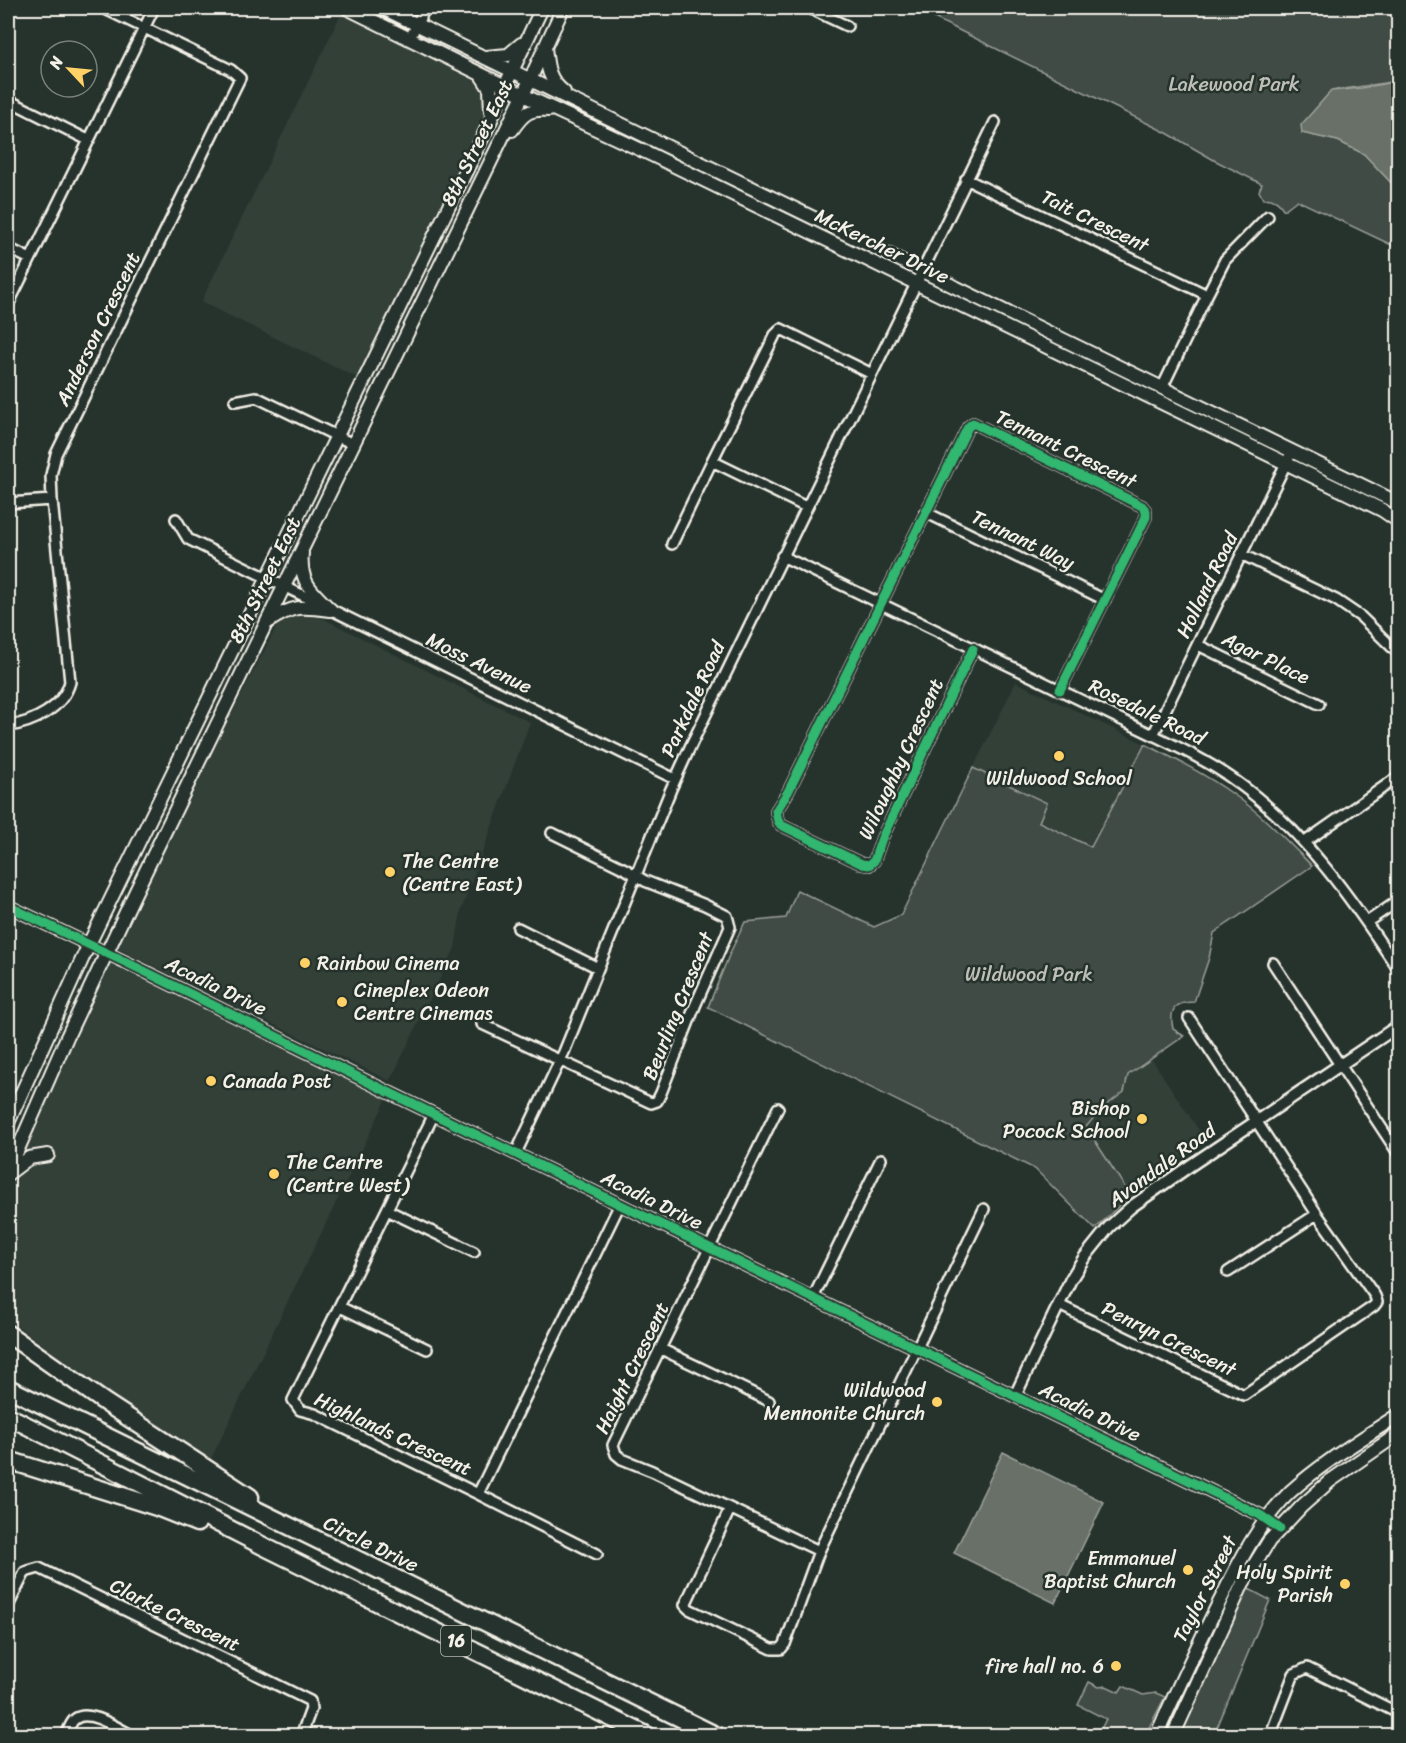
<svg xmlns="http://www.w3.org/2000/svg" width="1406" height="1743" viewBox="0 0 1406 1743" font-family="Sriracha,sans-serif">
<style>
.built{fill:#333f39}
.green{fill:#414b45;stroke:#9a9e96;stroke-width:1.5}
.water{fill:#676f68;stroke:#9fa39b;stroke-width:1.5}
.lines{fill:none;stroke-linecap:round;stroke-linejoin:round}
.minor-casing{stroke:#f4f1e8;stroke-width:14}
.tertiary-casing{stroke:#f4f1e8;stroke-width:15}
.secondary-casing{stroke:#f4f1e8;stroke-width:16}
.motorway-casing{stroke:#f4f1e8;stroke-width:21}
.minor{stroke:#26332d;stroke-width:9}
.tertiary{stroke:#26332d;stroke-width:10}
.secondary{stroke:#26332d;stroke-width:12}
.motorway{stroke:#26332d;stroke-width:16}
.cycleway-casing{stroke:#26332d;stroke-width:13}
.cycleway{stroke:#33b770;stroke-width:9}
.poi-dot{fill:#ffd166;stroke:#26332d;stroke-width:2}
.labels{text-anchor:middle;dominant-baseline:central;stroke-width:5;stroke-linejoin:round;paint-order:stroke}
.shield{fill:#26332d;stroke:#b6b8b0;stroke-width:1.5}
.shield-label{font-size:18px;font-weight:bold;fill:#f4f1e8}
.park-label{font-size:20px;fill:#bebfb7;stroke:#26332d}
.street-label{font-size:20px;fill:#f4f1e8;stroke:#26332d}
.poi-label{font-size:20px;fill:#f4f1e8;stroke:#26332d;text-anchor:start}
</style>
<rect width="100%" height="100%" fill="#26332d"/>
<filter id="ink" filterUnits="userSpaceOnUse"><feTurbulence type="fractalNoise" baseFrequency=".0167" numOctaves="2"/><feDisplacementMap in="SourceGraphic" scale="12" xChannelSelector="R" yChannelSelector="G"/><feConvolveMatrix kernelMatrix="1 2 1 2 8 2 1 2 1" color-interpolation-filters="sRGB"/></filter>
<g filter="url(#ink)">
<path class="built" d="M344 8 481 74 491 120 364 381 201 302Z
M312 613 530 722 461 911 455 948 390 1081 110 945 117 937 279 622 290 614Z
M1016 682 1145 744 1091 847 1038 822 1047 803 973 768Z
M106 953 390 1092 211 1459 107 1393 8 1319V1178Z
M1151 1058 1206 1141 1130 1195 1086 1127 1100 1110 1124 1092 1128 1075Z"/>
<path class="green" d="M914 8H1398V81L1331 91 1302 133 1338 141 1364 154 1398 190V248L1297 200 1284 210C1279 202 1273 197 1263 199L1259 191 1262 184 1214 160 1167 133Z
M1145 744C1175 759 1205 774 1233 794 1262 814 1287 841 1312 866L1214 933 1209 958 1194 1002C1174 1002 1169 1010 1173 1029L1184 1036 1128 1075 1124 1092 1100 1110 1086 1127 1130 1195 1095 1229 1035 1169 708 1007 730 953 745 922 786 918 797 890 874 927 901 915 973 768 1047 803 1039 822 1091 847Z
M1247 1588 1270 1600 1214 1735 1178 1736Z
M1089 1682 1099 1687 1106 1686 1119 1692 1123 1686 1143 1695 1156 1693 1165 1697 1145 1735H1098L1106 1719 1078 1705Z"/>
<path class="water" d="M1398 81V190L1364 154 1338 141 1302 133 1301 125 1331 91 1362 88Z
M1003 1452 1104 1502 1055 1603 954 1553Z"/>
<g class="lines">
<defs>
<path id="minor" d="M809 8 847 26
M410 38 425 8
M8 100 88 140
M966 179 1207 295 1162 388
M8 248 30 259
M1207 295 1225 260 1268 216
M8 305 154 8
M235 401 256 397 353 444
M8 503 52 500
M806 507 712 461 775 335 781 329 872 374
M925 512 1105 600
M176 519 188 539 675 779
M672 544 712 461
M1243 555 1336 600 1361 617 1398 653
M782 556 1153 735C1182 749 1211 763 1237 782 1305 831 1353 901 1398 969
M1198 645 1319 704
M973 649 882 838 874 861 869 865 862 864 781 825 778 821 776 811 788 792 968 427 973 423 1142 506 1146 511V517L1060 690
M8 726C33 723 63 708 70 682L52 500 51 475 56 454 240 78 231 70 103 8
M1153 735 1292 451
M1305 842 1398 777
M1367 922 1398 901
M518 928 598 968
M1273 963 1398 1153
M482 1024 651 1103 657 1101 661 1093 695 1006 730 927 727 916 705 905 645 881 627 870 552 833
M778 1108 613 1445 616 1454 622 1459 652 1471 819 1551 984 1209
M434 1114 293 1400 300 1410 315 1414 478 1494 620 1204
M516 1153 564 1052 671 789 691 745 995 122
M387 1210 474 1252
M1228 1272 1317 1214
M813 1298 881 1159
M1059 1305 1244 1395 1374 1306 1377 1302 1375 1296 1317 1214 1189 1018
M340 1307 427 1349
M661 1349 769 1401
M478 1494 597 1554
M730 1509 685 1605 689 1609 772 1649H781L785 1644 819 1551
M8 1606 25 1572 39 1568 310 1701 311 1709 301 1736
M66 1736C68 1730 71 1722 75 1719 89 1708 119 1729 133 1736
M1270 1736 1294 1674 1307 1668 1398 1713"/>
<path id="tertiary" d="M8 906 142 970 384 1090 1260 1515 1280 1529
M1015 1396 1071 1279 1084 1258 1109 1227 1131 1207 1191 1165 1398 1026"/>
<path id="secondary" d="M347 8 523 95 652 155 1382 510 1398 521
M383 8 1398 503
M545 47C547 66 548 80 564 92
M486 57 508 55 521 44
M481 75 490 89 491 112
M512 130C523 114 529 108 549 110
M302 553C299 582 312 592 331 610
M268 622C293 605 301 606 330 610
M8 1123 89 944 491 120 505 86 542 8
M8 1172 67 1037 135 893 523 95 563 8
M8 1174 29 1158 48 1155
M1156 1736C1178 1688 1199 1641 1223 1595 1241 1558 1260 1521 1290 1492 1323 1462 1362 1439 1398 1415
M1173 1736 1243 1583 1269 1541 1302 1506 1330 1481 1398 1434"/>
<path id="motorway" d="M8 1334 106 1403 250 1497
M8 1388 717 1736
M8 1416 263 1546 648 1736
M8 1460 157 1507 197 1523"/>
</defs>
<use href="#minor" class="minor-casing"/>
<use href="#tertiary" class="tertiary-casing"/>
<use href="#secondary" class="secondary-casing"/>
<use href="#motorway" class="motorway-casing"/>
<use href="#minor" class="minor"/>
<use href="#tertiary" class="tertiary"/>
<use href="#secondary" class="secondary"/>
<use href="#motorway" class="motorway"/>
<defs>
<path id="cycleway" d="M973 649 882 838 874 861 869 865 862 864 781 825 778 821 776 811 788 792 968 427 973 423 1142 506 1146 511V517L1060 690
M8 906 142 970 384 1090 1260 1515 1280 1529"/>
</defs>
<use href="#cycleway" class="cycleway-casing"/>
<use href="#cycleway" class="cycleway"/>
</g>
</g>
<g class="poi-dot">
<circle cx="1059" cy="756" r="6"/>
<circle cx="390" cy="872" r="6"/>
<circle cx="305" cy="963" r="6"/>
<circle cx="342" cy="1002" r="6"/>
<circle cx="211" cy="1081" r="6"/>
<circle cx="1142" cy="1119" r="6"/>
<circle cx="274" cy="1174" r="6"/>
<circle cx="937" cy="1402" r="6"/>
<circle cx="1188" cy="1570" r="6"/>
<circle cx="1345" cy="1584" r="6"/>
<circle cx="1116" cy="1666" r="6"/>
</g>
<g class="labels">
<rect class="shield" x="441" y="1626" width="30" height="30" rx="4.5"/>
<g class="shield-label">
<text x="456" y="1641">16</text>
</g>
<g class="park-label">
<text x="1234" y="84">Lakewood Park</text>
<text x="1029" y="974">Wildwood Park</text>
</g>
<g class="street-label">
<text transform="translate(477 143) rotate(-64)">8th Street East</text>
<text transform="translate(1095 221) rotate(26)">Tait Crescent</text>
<text transform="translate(882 246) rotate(26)">McKercher Drive</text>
<text transform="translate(98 329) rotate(-64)">Anderson Crescent</text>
<text transform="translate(1066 449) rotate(26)">Tennant Crescent</text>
<text transform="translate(1023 540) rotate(26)">Tennant Way</text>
<text transform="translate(265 580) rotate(-64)">8th Street East</text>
<text transform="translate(1207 585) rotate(-64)">Holland Road</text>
<text transform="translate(1266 658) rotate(26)">Agar Place</text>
<text transform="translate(479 663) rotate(26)">Moss Avenue</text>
<text transform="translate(693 699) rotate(-65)">Parkdale Road</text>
<text transform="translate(1147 712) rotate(26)">Rosedale Road</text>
<text transform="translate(901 759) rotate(-65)">Wiloughby Crescent</text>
<text transform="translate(216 986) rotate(26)">Acadia Drive</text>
<text transform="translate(678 1006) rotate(-68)">Beurling Crescent</text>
<text transform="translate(1162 1165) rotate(-36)">Avondale Road</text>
<text transform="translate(652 1200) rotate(26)">Acadia Drive</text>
<text transform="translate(1169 1339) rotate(26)">Penryn Crescent</text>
<text transform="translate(632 1368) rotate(-64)">Haight Crescent</text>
<text transform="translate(1090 1412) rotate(26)">Acadia Drive</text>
<text transform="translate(393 1434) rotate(25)">Highlands Crescent</text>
<text transform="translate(371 1544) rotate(26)">Circle Drive</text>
<text transform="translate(1205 1589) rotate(-63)">Taylor Street</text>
<text transform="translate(175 1615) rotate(26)">Clarke Crescent</text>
</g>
<g class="poi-label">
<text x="1059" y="778" text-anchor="middle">Wildwood School</text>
<text x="402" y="861">The Centre<tspan x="402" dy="23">(Centre East)</tspan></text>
<text x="317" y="963">Rainbow Cinema</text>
<text x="354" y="990">Cineplex Odeon<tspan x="354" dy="23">Centre Cinemas</tspan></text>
<text x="223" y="1081">Canada Post</text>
<text x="1130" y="1108" text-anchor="end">Bishop<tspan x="1130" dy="23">Pocock School</tspan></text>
<text x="286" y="1162">The Centre<tspan x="286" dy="23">(Centre West)</tspan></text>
<text x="925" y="1390" text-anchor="end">Wildwood<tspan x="925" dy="23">Mennonite Church</tspan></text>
<text x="1176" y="1558" text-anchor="end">Emmanuel<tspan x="1176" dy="23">Baptist Church</tspan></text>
<text x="1333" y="1572" text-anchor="end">Holy Spirit<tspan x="1333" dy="23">Parish</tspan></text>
<text x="1104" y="1666" text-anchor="end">fire hall no. 6</text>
</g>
</g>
<rect width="1406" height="1743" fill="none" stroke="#26332d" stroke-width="30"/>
<rect x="15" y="15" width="1376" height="1713" fill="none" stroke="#f4f1e8" stroke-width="2" filter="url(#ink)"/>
<g transform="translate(69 69) rotate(296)"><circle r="28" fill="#26332d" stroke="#787f78" stroke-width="1.5"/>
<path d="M0-4.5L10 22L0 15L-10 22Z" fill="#ffd166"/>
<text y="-9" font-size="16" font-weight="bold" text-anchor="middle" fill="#f4f1e8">N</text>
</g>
</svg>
